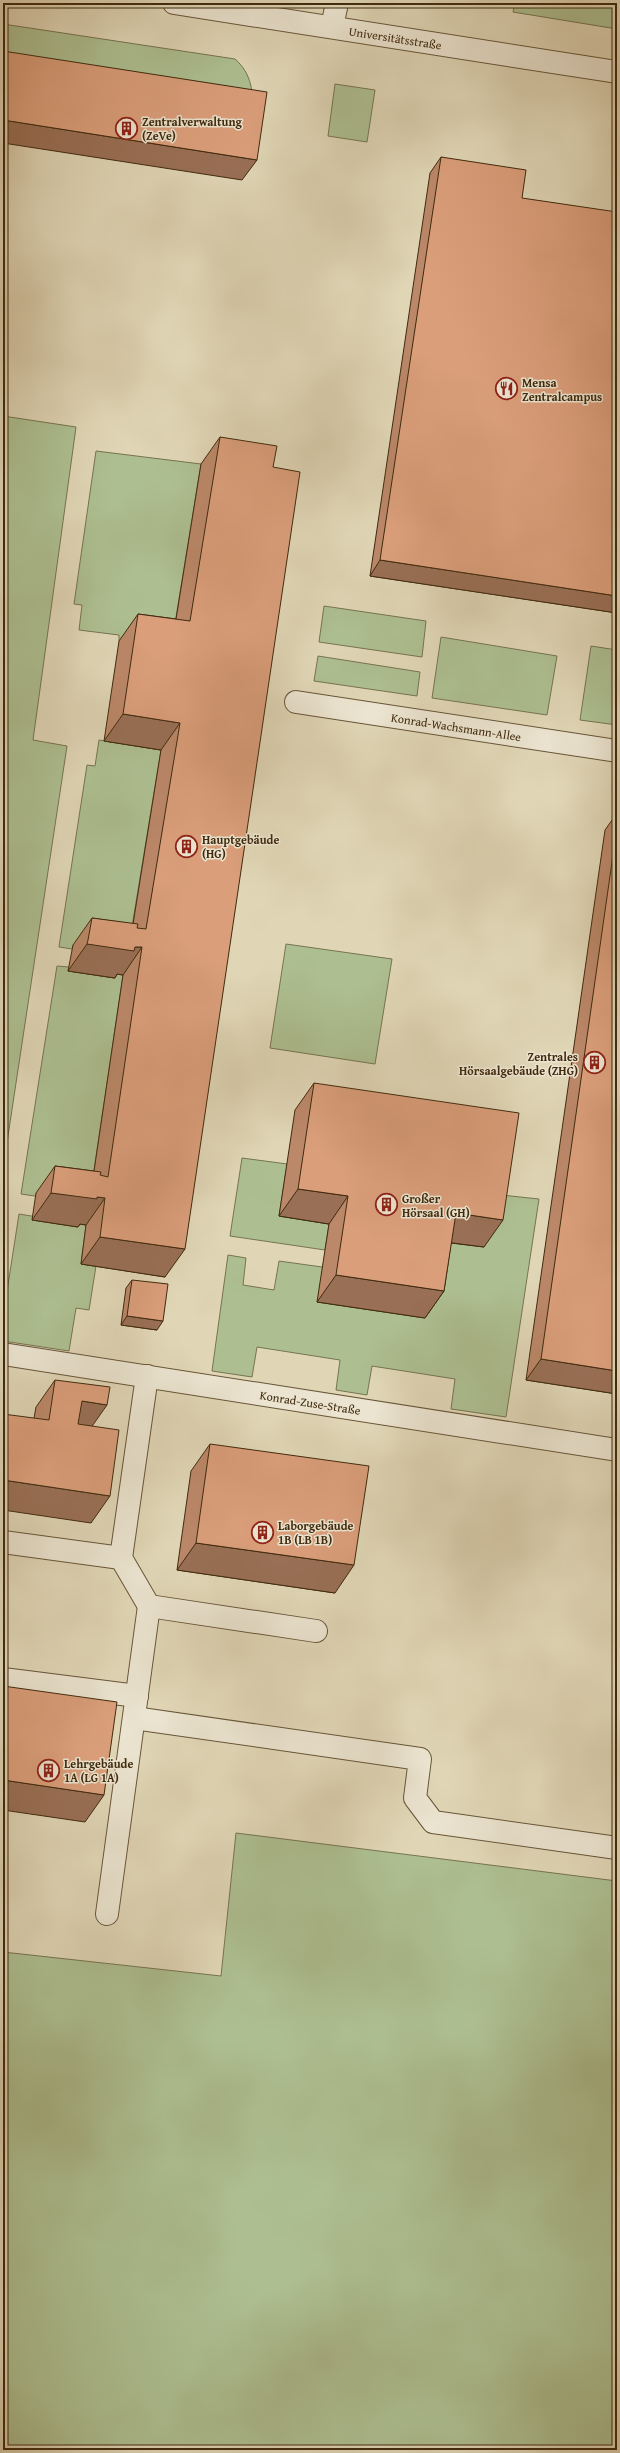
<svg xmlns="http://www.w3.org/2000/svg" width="620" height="2453" viewBox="0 0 620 2453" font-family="'Gentium Book Plus',serif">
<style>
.green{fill:#adbf91;stroke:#767450}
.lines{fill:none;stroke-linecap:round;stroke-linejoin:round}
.minor-casing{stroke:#685538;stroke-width:24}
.minor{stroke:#ebe4d0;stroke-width:22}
.wall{fill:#bb8869;stroke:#402a0e}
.shaded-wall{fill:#996f55;stroke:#402a0e}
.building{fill:#da9e7a;stroke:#402a0e}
.labels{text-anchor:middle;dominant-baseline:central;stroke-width:3;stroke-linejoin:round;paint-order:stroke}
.street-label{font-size:12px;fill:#402a0e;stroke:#ebe4d0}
.poi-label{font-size:12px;font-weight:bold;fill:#402a0e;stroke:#ebe4d0;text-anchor:start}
</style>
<rect width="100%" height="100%" fill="#e0d6b6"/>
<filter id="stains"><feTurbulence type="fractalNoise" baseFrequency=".005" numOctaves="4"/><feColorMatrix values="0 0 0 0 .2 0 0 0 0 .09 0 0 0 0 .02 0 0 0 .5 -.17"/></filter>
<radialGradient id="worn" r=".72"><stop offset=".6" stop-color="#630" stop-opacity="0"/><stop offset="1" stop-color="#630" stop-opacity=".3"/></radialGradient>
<path class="green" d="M515 3H617V29L513 12Z
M3 24 235 59C252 74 253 92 253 113L3 74Z
M335 84 375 90 367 142 328 136Z
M3 416 76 427 33 740 67 746 3 1169Z
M96 451 201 464 171 648 119 641V635L79 630 82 605 74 604Z
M324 606 426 621 422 657 319 642Z
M441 637 557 656 547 715 432 698Z
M591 646 617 650V725L580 720Z
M318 656 420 672 417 696 314 681Z
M99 740 161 750 127 957 73 945 72 949 59 947 87 765 95 766Z
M286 944 392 959 375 1064 270 1048Z
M57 966 69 967 68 971 114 978 116 974 123 975 89 1204 21 1194Z
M242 1158 287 1164 279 1216 329 1224 325 1250 230 1236Z
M492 1194 539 1199 506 1417 451 1409 455 1379 372 1366 367 1395 336 1390 340 1360 257 1347 252 1377 212 1371 228 1255 246 1258 243 1285 274 1290 279 1261 322 1267 437 1241Z
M19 1214 86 1225 81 1264 96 1266 89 1310 76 1308 69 1351 3 1341V1317Z
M236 1833 617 1881V2450H3V1952L221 1976Z"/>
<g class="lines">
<defs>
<g id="minor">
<path id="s1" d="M174 3 617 72"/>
<path d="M332 27 337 3"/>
<path id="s2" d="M296 702 617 751"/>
<path id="s3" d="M3 1354 617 1450"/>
<path d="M147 1376 121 1558 149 1606 316 1631"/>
<path d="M3 1542 121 1558"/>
<path d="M3 1679 137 1696"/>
<path d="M134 1718 420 1759 415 1798 433 1822 617 1848"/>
<path d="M107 1914 149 1606"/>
</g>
</defs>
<use href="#minor" class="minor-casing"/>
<use href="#minor" class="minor"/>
</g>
<path class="wall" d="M441 157 522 198 617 613 370 576 430 173Z
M220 437 273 467 165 1277 81 1264 86 1225 80 1224 78 1227 32 1220 36 1193 55 1166 94 1171 123 975 117 974 115 978 68 971 73 945 92 918 133 924 161 750 104 741 119 641 138 614 176 619 201 464Z
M617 813V1394L526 1380 605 830Z
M314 1083 484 1247 451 1243 444 1291 425 1318 317 1302 329 1224 279 1216 295 1110Z
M132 1280 157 1330 121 1325 126 1288Z
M55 1380 92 1426 91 1523 34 1418 36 1407Z
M210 1444 335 1593 177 1570 191 1471Z"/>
<path class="shaded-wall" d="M3 120 257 160 242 180 3 143Z
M380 560 617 596V613L370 576Z
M123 714 180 723 161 750 104 741Z
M87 944 135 947H142L123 975 117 974 115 978 68 971Z
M298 1189 348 1196 329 1224 279 1216Z
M51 1193 97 1197 105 1198 86 1225 80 1224 78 1227 32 1220Z
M456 1213 503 1220 484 1247 437 1241Z
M100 1237 185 1249 165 1277 81 1264Z
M336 1275 444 1291 425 1318 317 1302Z
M127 1316 163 1321 157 1330 121 1325Z
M541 1359 617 1371V1394L526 1380Z
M82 1401 107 1405 88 1432 63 1428Z
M3 1480 110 1496 91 1523 3 1510Z
M196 1543 354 1565 335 1593 177 1570Z
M3 1780 104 1795 85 1822 3 1810Z"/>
<path class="building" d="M3 51 267 92 257 160 3 120Z
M441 157 526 170 522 198 617 212V596L380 560Z
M220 437 277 446 273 467 300 472 185 1249 100 1237 105 1198 97 1197V1199L51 1193 55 1166 101 1172 100 1175 108 1177 142 947H135L134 951 87 944 88 940 92 918 138 924 137 928 146 929 180 723 123 714 138 614 190 621Z
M617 827V1371L541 1359Z
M314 1083 519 1113 503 1220 456 1213 444 1291 336 1275 348 1196 298 1189Z
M132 1280 168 1284 163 1321 127 1316Z
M55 1380 110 1387 107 1405 82 1401 78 1424 119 1430 110 1496 3 1480V1414L49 1420Z
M210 1444 369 1466 354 1565 196 1543Z
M3 1686 117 1702 104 1795 3 1780Z"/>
<defs>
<symbol id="building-ring" viewBox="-11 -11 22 22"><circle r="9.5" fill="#ebe4d0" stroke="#8f2418" stroke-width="1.5"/><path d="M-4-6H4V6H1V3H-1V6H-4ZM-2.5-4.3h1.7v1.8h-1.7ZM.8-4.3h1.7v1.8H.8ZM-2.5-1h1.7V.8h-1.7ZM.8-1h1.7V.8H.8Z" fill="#8f2418"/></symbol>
<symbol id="restaurant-ring" viewBox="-11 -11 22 22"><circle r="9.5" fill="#ebe4d0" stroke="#8f2418" stroke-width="1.5"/><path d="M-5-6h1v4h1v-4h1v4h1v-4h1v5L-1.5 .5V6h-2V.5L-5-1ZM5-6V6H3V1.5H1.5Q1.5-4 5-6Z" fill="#8f2418"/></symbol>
</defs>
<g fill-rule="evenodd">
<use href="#building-ring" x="114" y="116" width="25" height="25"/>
<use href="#restaurant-ring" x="494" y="376" width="25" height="25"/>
<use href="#building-ring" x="174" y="834" width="25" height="25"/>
<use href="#building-ring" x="582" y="1050" width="25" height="25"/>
<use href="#building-ring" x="374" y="1192" width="25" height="25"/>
<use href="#building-ring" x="250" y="1520" width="25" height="25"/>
<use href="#building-ring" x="36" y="1758" width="25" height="25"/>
</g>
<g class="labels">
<g class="street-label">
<text stroke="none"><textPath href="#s1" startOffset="224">Universitätsstraße</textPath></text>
<text stroke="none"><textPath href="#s2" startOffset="162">Konrad-Wachsmann-Allee</textPath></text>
<text stroke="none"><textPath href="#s3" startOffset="311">Konrad-Zuse-Straße</textPath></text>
</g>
<g class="poi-label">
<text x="142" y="121">Zentralverwaltung<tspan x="142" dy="14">(ZeVe)</tspan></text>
<text x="522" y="382">Mensa<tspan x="522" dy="14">Zentralcampus</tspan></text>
<text x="202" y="839">Hauptgebäude<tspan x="202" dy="14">(HG)</tspan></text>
<text x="578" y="1056" text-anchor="end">Zentrales<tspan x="578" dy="14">Hörsaalgebäude (ZHG)</tspan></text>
<text x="402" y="1198">Großer<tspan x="402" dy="14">Hörsaal (GH)</tspan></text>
<text x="278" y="1525">Laborgebäude<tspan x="278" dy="14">1B (LB 1B)</tspan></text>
<text x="64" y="1763">Lehrgebäude<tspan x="64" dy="14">1A (LG 1A)</tspan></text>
</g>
</g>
<rect width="620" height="2453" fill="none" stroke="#e0d6b6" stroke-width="16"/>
<rect x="4" y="4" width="612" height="2445" fill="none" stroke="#402a0e" stroke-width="2"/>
<rect x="8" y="8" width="604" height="2437" fill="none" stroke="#402a0e"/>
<rect width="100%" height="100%" filter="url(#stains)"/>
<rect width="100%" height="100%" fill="url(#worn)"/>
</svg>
